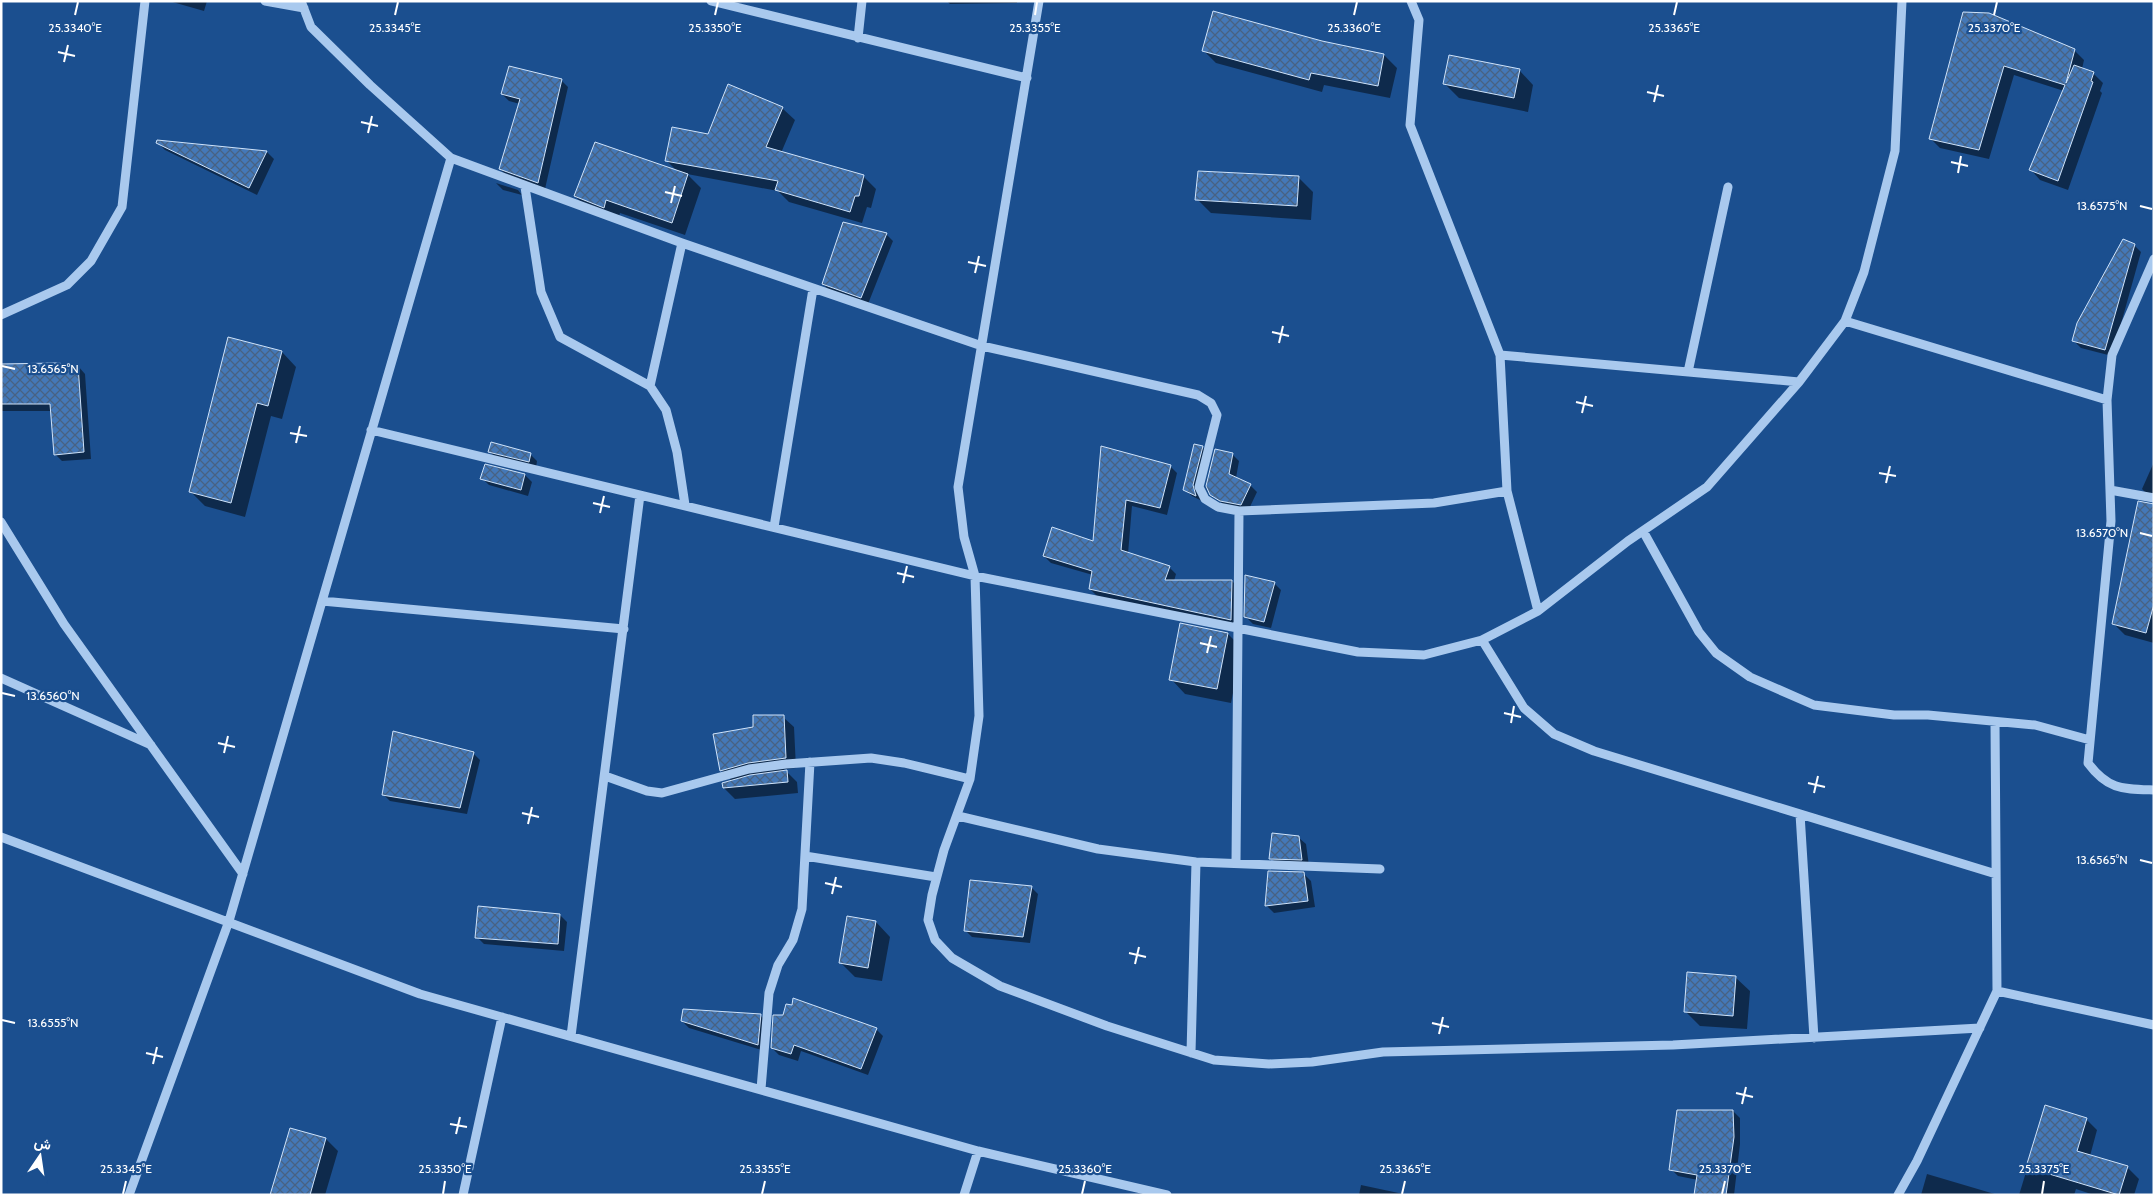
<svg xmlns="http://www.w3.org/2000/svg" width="2155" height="1196" viewBox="0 0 2155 1196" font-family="Cabin,Vazirmatn,sans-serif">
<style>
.shadow{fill:#0007}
.building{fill:url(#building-cross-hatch);stroke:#cfe3fa}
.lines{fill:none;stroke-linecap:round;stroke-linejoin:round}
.minor{stroke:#a9c9ee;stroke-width:9}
.ticks{fill:none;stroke:#fff;stroke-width:2}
.ticks-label{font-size:12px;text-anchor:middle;fill:#fff;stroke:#1b4f8f;stroke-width:4.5;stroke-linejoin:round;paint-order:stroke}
</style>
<defs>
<pattern id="building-cross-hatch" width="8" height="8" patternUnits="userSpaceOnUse" patternTransform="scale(1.25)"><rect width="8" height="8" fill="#4478b7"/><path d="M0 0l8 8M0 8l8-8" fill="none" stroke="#486282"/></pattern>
</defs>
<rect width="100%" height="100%" fill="#1b4f8f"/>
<path class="shadow" d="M169 1H207L204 11Z
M947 1H1017V3L950 4Z
M1964 13 2074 50 2084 60 2082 69 2093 73 2103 83 2100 91 2102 93 2068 190 2040 180 2031 170 2064 91 2014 75 1989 159 1940 148 1930 138Z
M1321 42 1384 55 1397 68 1390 98 1324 85 1322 92 1216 63 1203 50Z
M1519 70 1533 85 1528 112 1459 98 1445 84Z
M561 80 568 87 545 189 507 176 500 169 520 104 509 101 502 94Z
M782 108 795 120 781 153 863 176 876 189 871 208 867 207 862 223 789 202 778 191 687 174 701 188 685 235 620 213 618 220 588 209 575 196 677 171 666 160 708 135Z
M158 141 267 152 274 159 257 195 165 150 158 143Z
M1299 178 1313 192 1311 220 1211 213 1197 199Z
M496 183 518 190 522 195 503 190Z
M886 234 893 241 868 304 830 291 823 284Z
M2134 245 2141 252 2112 356 2081 348 2074 341Z
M282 352 296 367 282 419 271 416 245 517 205 506 191 492Z
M1 365 78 366 85 374 91 459 62 461 55 454 52 411H1Z
M1102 447 1170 466 1177 473 1167 515 1132 506 1128 554 1169 567 1176 574 1174 581H1232L1239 588 1237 627 1097 596 1090 589 1093 575 1051 563 1044 556 1094 542Z
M1202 447 1209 454 1199 493 1202 501 1192 496 1185 489Z
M489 451 530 454 537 461 536 468 496 458Z
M1232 454 1239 461 1236 478 1250 485 1257 492 1248 511 1228 508 1211 494Z
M2154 462V501L2142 489Z
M525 475 532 482 528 496 489 485 482 478Z
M2154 506V643L2125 635 2113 623Z
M1274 583 1281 590 1271 628 1253 624 1246 617Z
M1228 634 1242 648 1231 703 1185 694 1171 679Z
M783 717 794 727 796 768 784 769 797 782 798 793 735 799 724 788 732 781 721 770 755 728Z
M473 753 480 760 467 814 390 801 383 794Z
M1298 837 1306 844 1309 866 1278 865 1271 858Z
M1270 872 1304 874 1311 881 1315 907 1274 913 1267 906Z
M1031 887 1038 894 1030 943 972 937 965 930Z
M560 915 567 922 564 951 484 944 477 937Z
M848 918 876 922 890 937 882 981 855 977 840 962Z
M1735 977 1750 991 1747 1029 1700 1026 1686 1012Z
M760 1015 767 1022 765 1051 689 1028 682 1021Z
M876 1029 883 1036 868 1075 801 1051 798 1061 779 1055 772 1048Z
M2046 1107 2086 1119 2097 1130 2090 1156 2127 1167 2139 1179 2134 1195H2094L2076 1189 2074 1195H2019Z
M1733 1111 1740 1118V1144L1734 1195H1696L1698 1180 1678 1176 1671 1169Z
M326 1139 338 1151 325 1195H271Z
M1927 1174 1998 1195H1921Z
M1361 1185 1408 1195H1359Z"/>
<path class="building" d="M1213 11 1322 41 1384 54 1378 86 1311 73 1309 80 1202 51Z
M1963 12 1989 13 2075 49 2066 83 2074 65 2094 72 2091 81 2093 82 2058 181 2029 170 2065 85 2004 66 1979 150 1929 139Z
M1449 55 1520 69 1514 98 1443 84Z
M509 66 562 79 538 183 499 169 520 99 501 94Z
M728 84 783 107 766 147 864 175 859 196H855L850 212 775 190 778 181 665 161 672 127 708 134Z
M157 140 267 151 249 188 156 143Z
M595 142 688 174 672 223 606 200 604 208 574 196Z
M1198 171 1299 176 1297 206 1195 200Z
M843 222 887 233 861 298 822 284Z
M2123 239 2135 244 2105 350 2072 341 2077 323Z
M228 337 282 351 268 406 257 403 231 503 189 492Z
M56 363 78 365 84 452 54 455 50 404H1V364Z
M491 442 531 453 529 462 488 452Z
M1194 444 1203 446 1193 485 1196 496 1183 490Z
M1101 446 1171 465 1160 508 1126 500 1121 550 1170 566 1165 580H1232L1231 620 1089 589 1092 571 1043 556 1052 527 1093 541Z
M1215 449 1233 453 1229 474 1251 484 1241 505 1220 501 1210 495 1206 486Z
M485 464 525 474 521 490 480 479Z
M2138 501 2154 504V604L2146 633 2112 624Z
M1245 575 1275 582 1264 622 1244 617Z
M1180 623 1228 633 1217 689 1169 680Z
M753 715H784L786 758 748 763 720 771 713 734 753 727Z
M393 731 474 752 460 808 382 795Z
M787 770 788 782 723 788 722 783 750 775Z
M1272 833 1299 836 1302 860 1269 859Z
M1268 871 1304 872 1308 901 1265 906Z
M970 880 1032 886 1023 937 964 931Z
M478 906 560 914 558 944 475 938Z
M847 916 876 921 868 968 839 963Z
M1687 972 1736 976 1733 1016 1684 1012Z
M793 998 877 1028 861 1069 794 1045 791 1054 771 1048 773 1015H783L786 1004 792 1005Z
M683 1009 761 1014 758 1045 681 1021Z
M2045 1105 2087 1118 2077 1151 2128 1166 2119 1195 2026 1167Z
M1677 1110H1733L1734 1137 1726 1195H1694L1697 1175 1669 1170Z
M290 1128 326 1138 310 1195H270Z"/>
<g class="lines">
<path class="minor" d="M265 1 304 8
M301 1 311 27 370 85 451 158 682 243 982 346 1198 395 1211 403 1217 415 1199 487 1205 499 1218 507 1239 511 1434 503 1507 491
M711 1 1027 78
M1039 1 958 487 964 537 975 576 979 716 970 779 944 850 932 895 928 920 935 940 952 958 1000 986 1107 1026 1214 1060 1269 1064 1312 1062 1383 1052 1673 1045 1980 1028
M1411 1 1419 20 1410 125 1500 355 1507 491 1538 611
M858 38 862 1
M525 187 541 292 560 337 650 386 666 410 677 452 685 505
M2154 259 2112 355 2107 400 2111 521 2088 763C2108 790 2123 789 2154 790
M1 315 67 285 91 261 122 207 145 1
M1845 321 2107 400
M1500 355 1799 382
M1688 372 1728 187
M650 386 682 243
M371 430 975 576 1358 652 1424 655 1482 640 1538 611 1628 541 1707 487 1799 382 1845 321 1864 272 1895 151 1902 1
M2110 490 2154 498
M1 522 64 624 243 874
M774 527 813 289
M1643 531 1699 632 1716 653 1750 677 1814 705 1894 715H1928L2035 725 2090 740
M322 601 624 629
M1482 640 1524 708 1554 734 1594 751 1996 874
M1 678 151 745
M605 776 647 791 662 793 749 769 786 764 871 758 904 763 970 779
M1800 814 1814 1038
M958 816 1098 849 1196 862 1380 869
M1 837 420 994 978 1151 1167 1195
M805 856 936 877
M1236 863 1239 511
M1997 991 2154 1025
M571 1036 640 495
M1191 1053 1196 862
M761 1089 769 993 778 965 793 940 802 909 810 762
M129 1195 229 921 451 158
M463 1195 502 1017
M964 1195 978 1151
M1898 1195 1917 1161 1997 991 1995 722"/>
</g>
<path class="ticks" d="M75 15 78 2M395 15 398 2M715 15 718 2M1035 15 1037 2M1354 15 1357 2M1674 15 1677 2M1994 15 1997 2M58 52 75 56M64 62 68 45M1647 92 1664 96M1654 102 1658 85M361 122 378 126M368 133 372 116M1951 162 1968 166M1958 173 1961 156M665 192 682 196M671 203 675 186M2140 206 2152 209M968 262 986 266M975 273 979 256M1272 332 1289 336M1279 343 1283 326M2 366 15 369M1576 402 1593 406M1582 413 1586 396M290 433 307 436M296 443 300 426M1879 473 1896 476M1886 483 1890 466M593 503 610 507M600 513 604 496M2140 533 2152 536M897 573 914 577M903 583 907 566M1200 643 1217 647M1207 653 1211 636M2 693 15 696M1504 713 1521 717M1511 723 1514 706M218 743 235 747M224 753 228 736M1808 783 1825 787M1814 793 1818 776M522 813 539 817M528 824 532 807M2140 860 2152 863M825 883 842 887M832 894 836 877M1129 953 1146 957M1135 964 1139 947M2 1020 15 1023M1432 1023 1449 1027M1439 1034 1443 1017M146 1053 163 1057M153 1064 157 1047M1736 1093 1753 1097M1742 1104 1746 1087M450 1124 467 1127M456 1134 460 1117M123 1194 126 1181M443 1194 445 1181M762 1194 765 1181M1082 1194 1085 1181M1402 1194 1405 1181M1722 1194 1725 1181M2042 1194 2044 1181"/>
<g class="ticks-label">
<text x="395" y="32">25.3345°E</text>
<text x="715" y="32">25.3350°E</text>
<text x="1035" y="32">25.3355°E</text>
<text x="1354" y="32">25.3360°E</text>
<text x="1674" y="32">25.3365°E</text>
<text x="1994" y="32">25.3370°E</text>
<text x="75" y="32">25.3340°E</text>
<text x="2102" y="210">13.6575°N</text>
<text x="53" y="373">13.6565°N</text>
<text x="2102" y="537">13.6570°N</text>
<text x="53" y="700">13.6560°N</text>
<text x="2102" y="864">13.6565°N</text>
<text x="53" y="1027">13.6555°N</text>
<text x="126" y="1173">25.3345°E</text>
<text x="445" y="1173">25.3350°E</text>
<text x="765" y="1173">25.3355°E</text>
<text x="1085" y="1173">25.3360°E</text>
<text x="1405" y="1173">25.3365°E</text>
<text x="1725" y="1173">25.3370°E</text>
<text x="2044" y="1173">25.3375°E</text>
</g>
<rect width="2155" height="1196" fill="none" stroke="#ffffff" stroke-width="5"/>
<g transform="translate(40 1156) rotate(13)" stroke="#1b4f8f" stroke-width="4" paint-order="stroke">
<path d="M0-4L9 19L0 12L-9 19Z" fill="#ffffff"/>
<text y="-8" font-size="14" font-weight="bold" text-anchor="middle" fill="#ffffff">ش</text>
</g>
</svg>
